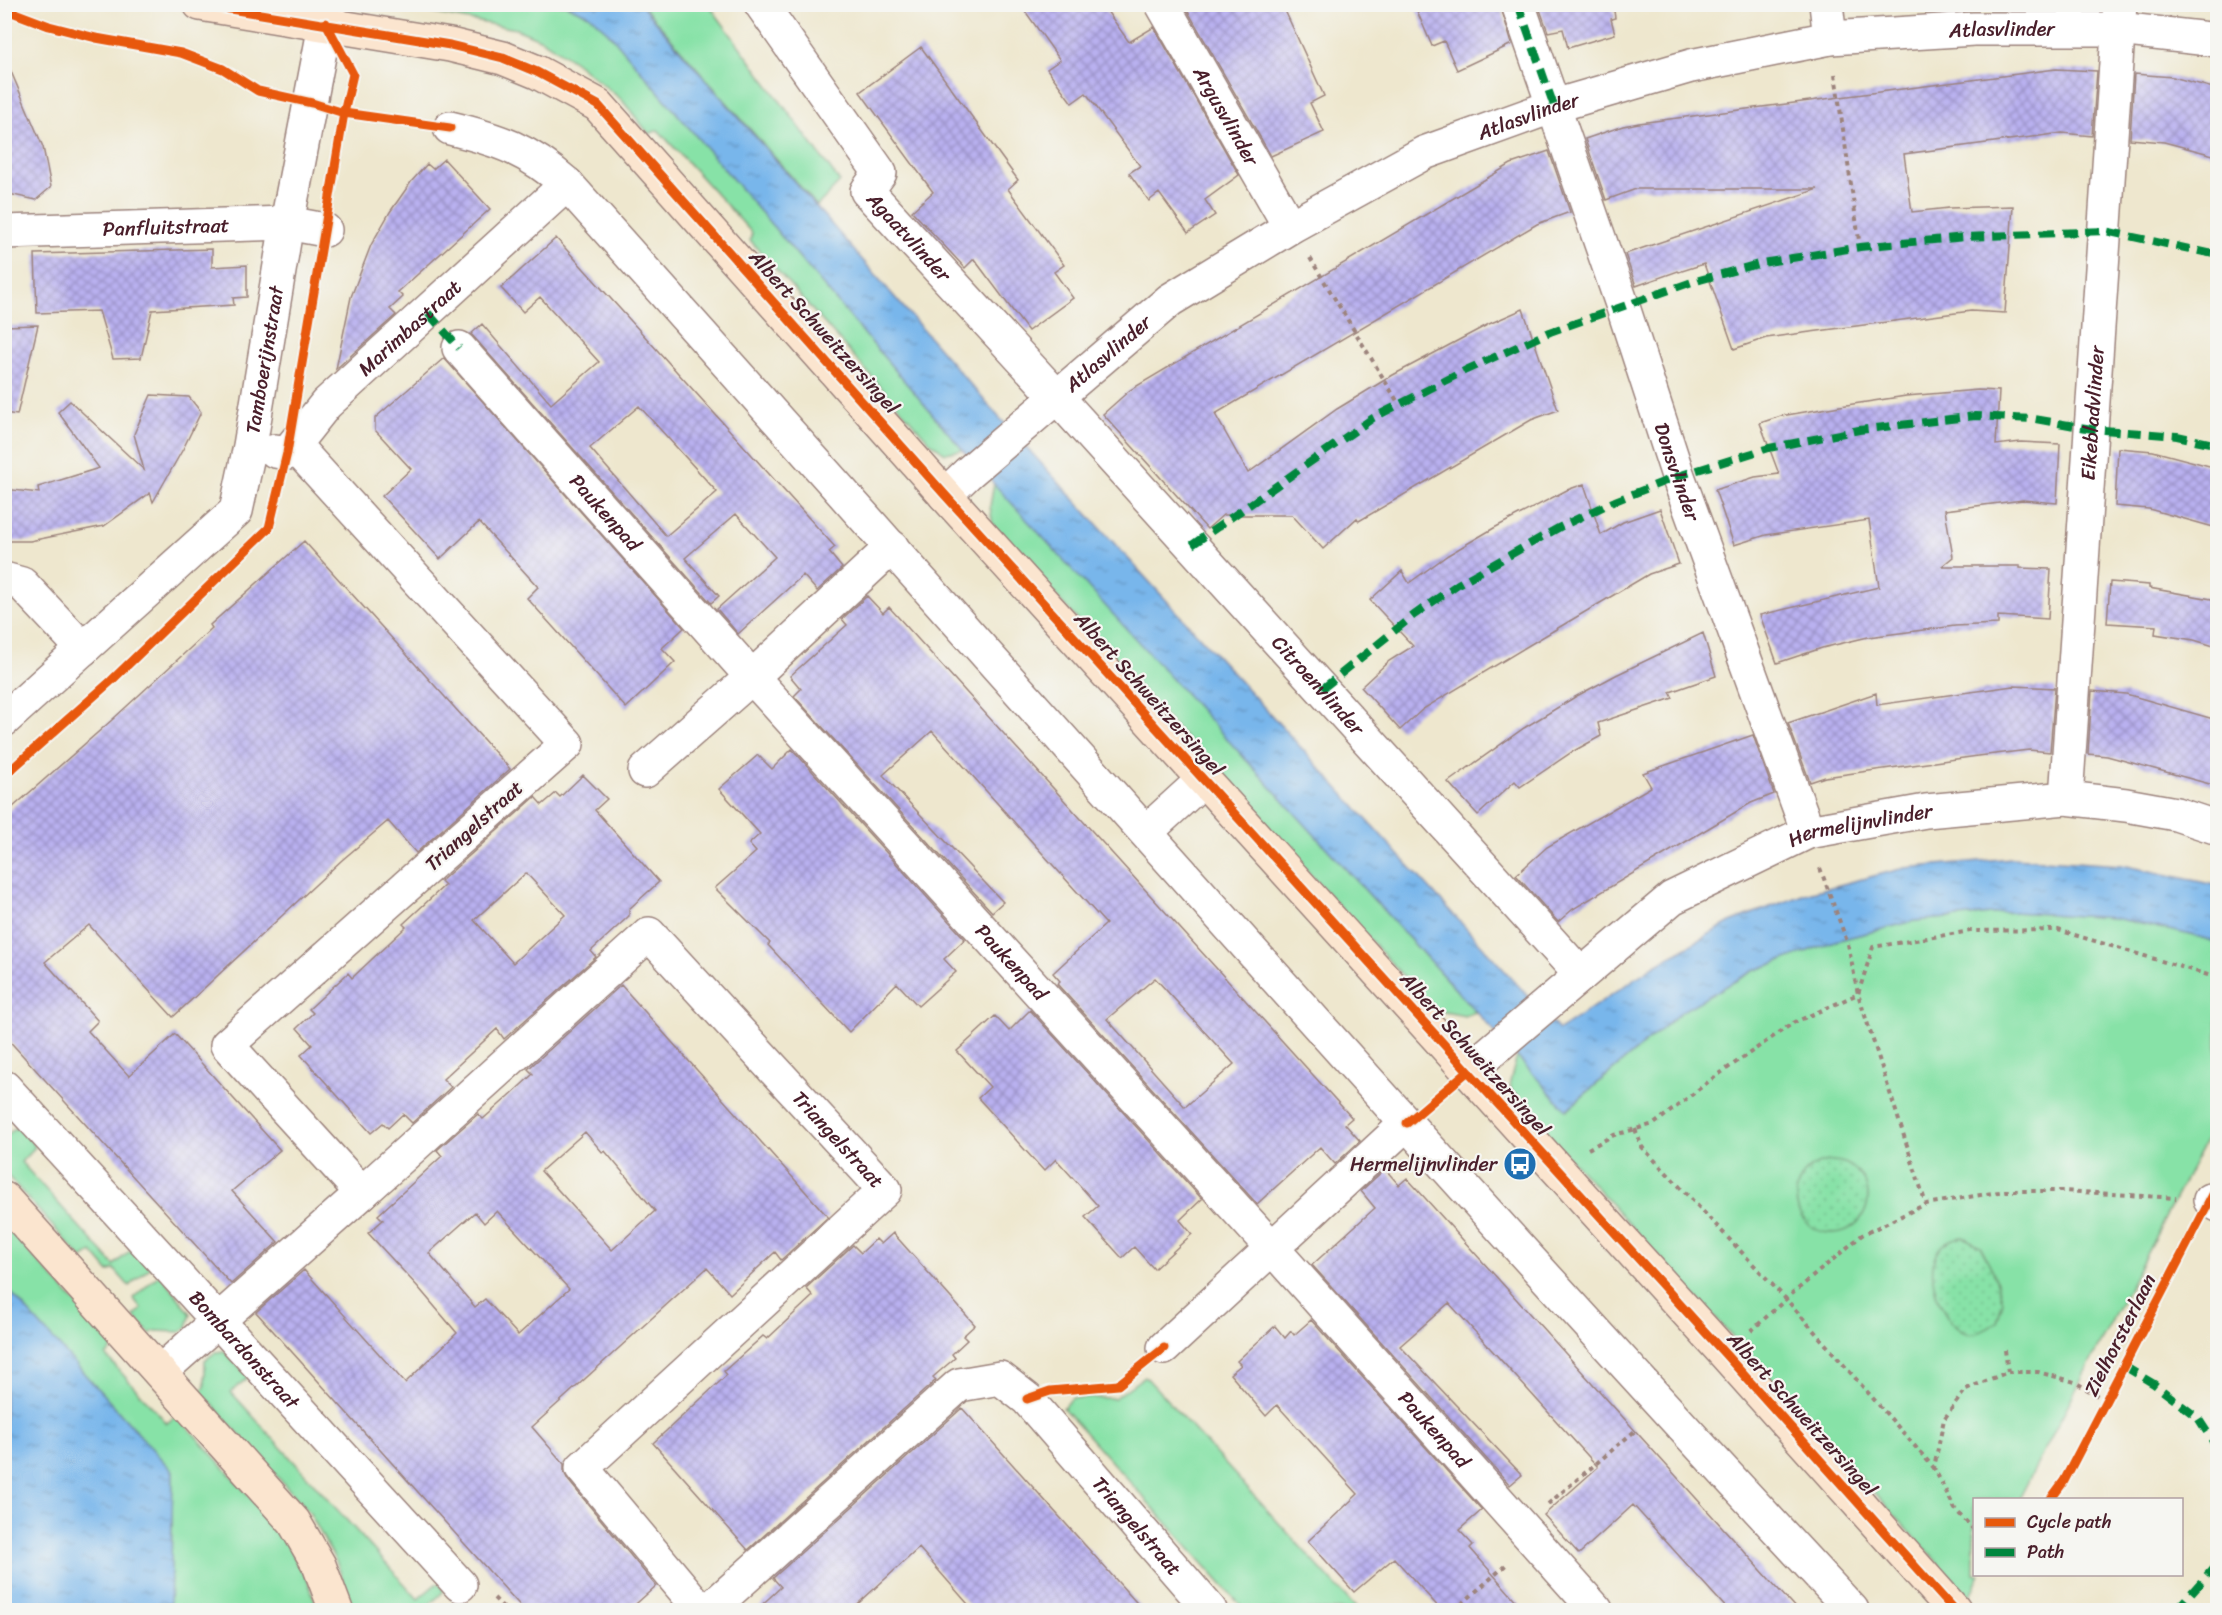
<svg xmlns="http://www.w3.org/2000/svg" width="2222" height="1615" viewBox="0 0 2222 1615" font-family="Sriracha,sans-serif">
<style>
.green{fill:#87e2a7;stroke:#688069;stroke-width:1.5}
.park{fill:url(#park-dots);stroke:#688069;stroke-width:1.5}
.water{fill:url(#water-ripples);stroke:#616a8b;stroke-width:1.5}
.building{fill:url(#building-cross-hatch);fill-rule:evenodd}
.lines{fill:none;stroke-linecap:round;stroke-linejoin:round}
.street-casing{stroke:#9c837c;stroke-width:36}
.secondary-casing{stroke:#9c837c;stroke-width:36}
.path{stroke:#9c837c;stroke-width:4;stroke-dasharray:4.5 4.5;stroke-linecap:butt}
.street{stroke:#fff;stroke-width:33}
.secondary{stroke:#fbe5cf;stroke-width:33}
.quiet{stroke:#00873e;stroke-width:8;stroke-dasharray:15 8;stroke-linecap:butt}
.cycleway-casing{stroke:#f6f6f2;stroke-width:13}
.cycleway{stroke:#e8590c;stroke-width:9}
.labels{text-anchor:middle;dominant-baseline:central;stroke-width:4.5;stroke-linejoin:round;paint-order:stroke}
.street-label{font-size:20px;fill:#4a1f2b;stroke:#f6f6f2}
.poi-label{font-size:20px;fill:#4a1f2b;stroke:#f6f6f2;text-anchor:end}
</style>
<defs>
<pattern id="park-dots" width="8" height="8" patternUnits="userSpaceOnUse" patternTransform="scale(1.5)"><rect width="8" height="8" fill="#87e2a7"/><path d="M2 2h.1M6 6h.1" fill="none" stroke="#76c190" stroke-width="1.8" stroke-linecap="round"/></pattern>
<pattern id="water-ripples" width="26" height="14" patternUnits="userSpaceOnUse" patternTransform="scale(1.5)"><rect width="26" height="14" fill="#78b6eb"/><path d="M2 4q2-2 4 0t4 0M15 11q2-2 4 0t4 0" fill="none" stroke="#6493bf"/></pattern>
<pattern id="building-cross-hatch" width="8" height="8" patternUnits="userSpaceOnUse" patternTransform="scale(1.5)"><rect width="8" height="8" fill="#b9b1f0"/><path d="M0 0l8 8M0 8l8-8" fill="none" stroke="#988fc3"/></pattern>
</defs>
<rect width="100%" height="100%" fill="#f6f6f2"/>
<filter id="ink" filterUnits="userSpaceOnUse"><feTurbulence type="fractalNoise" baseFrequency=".0167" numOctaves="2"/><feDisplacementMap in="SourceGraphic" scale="12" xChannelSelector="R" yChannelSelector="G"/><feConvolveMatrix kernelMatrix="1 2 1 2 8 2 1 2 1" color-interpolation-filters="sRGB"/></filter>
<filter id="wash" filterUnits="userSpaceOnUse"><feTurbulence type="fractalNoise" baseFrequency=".008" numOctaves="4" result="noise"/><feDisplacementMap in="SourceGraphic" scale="24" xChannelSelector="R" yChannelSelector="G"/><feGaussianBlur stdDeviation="1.35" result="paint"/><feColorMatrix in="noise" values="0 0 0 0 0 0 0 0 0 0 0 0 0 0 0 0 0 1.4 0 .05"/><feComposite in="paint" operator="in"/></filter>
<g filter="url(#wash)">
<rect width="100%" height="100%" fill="#eee7ce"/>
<path class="green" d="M391 5H566L589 15 607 31 963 450 945 453 929 441 750 240 752 233 658 130 649 134 622 100 575 62 542 40 516 29Z
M642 5H709L840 182 817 206Z
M994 483 1476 1012 1465 1016 1434 1010 993 527 990 506Z
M2013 912 2115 918 2200 937 2217 943V1118L2019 1499 1974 1500V1574L1980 1575 1969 1597 1512 1095 1510 1082 1517 1056 1567 1110 1682 1011 1753 971 1835 941 1914 921Z
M15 1128 21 1130 34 1145 35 1147 21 1162 114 1265 131 1250 152 1266 129 1286 114 1269 109 1272 92 1252 82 1259 5 1173V1137Z
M4 1224 115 1346 106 1356 167 1423 177 1415 276 1526 307 1578 318 1610H170L173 1472 5 1286Z
M160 1274 191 1314 187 1327 180 1332 154 1331 150 1334 134 1316 142 1309 133 1298Z
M224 1351 247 1375 246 1379 231 1392 418 1599 436 1584H440L443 1589V1592L424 1610H354L337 1563 309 1512 200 1391 205 1387V1360L216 1352Z
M1145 1376 1358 1610H1245L1063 1408 1072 1398H1115Z"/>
<path class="park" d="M1796 1197a36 36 0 1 1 72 0a36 36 0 1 1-72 0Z
M1963 1237 1980 1246 1993 1271 2003 1301 1997 1322C1989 1328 1977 1336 1967 1333 1939 1326 1908 1242 1963 1237Z"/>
<path class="water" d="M566 5H641L997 415 1559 1030 1654 966 1730 922 1808 893 1905 868 2012 858 2122 865 2215 885 2218 886 2217 943 2200 937 2115 918 2013 912 1914 921 1835 941 1753 971 1682 1011 1566 1110 963 450 607 31 589 15Z
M5 1286 173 1472 170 1610H10L4 1597Z"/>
<g id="blocks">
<path class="building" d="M1020 4H1102L1129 42 1154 27 1239 175 1205 200 1215 215 1188 233 1159 193 1149 201 1129 173 1140 166 1086 93 1072 103 1047 69 1060 60Z
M1191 4H1282L1324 96 1310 103 1324 132 1271 156 1186 8Z
M1414 4H1500L1512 44 1457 70 1444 41 1432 46Z
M1538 4H1613L1615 18 1611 19 1615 34 1568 48 1563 29 1548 32Z
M921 47 1018 180 1008 189 1064 265 1054 272 1073 298 1028 331 974 259 965 268 912 211 933 192 860 92Z
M4 55 43 147 51 187 36 200 4 193Z
M2056 69 2097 71 2092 136 2062 133 1904 154 1912 212 1949 208 2013 206 2005 313 1971 311 1818 331 1766 338 1734 349 1704 264 1679 272 1678 271 1636 286 1625 254 1818 189H1636L1606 200 1585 139 1623 126 1639 123Z
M2134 74 2173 77 2217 89V156L2164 142 2130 139Z
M1549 151 1570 212 1537 224 1215 414 1248 473 1337 409 1393 375 1489 324 1523 309 1558 410 1531 420 1359 521 1357 518 1323 549 1292 515H1223L1207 529 1103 414 1130 390 1511 164Z
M444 159 490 209 398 292 403 297 390 309 396 315 336 369 351 297 371 245 390 212 411 182 427 164 433 169Z
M556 238 835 547 829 552 842 568 817 591 803 575 738 634 717 609 775 557 736 514 685 558 719 596 711 603 471 334 482 324 551 404 599 362 540 297 523 312 501 288ZM639 406 717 492 666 536 590 448Z
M212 249V267L247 265V297L233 298 234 305 152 310 141 358 113 359 99 311 37 313 35 254Z
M38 325 17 415 4 413V326Z
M444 358 684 628 662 648 675 662 626 708 527 598 538 587 479 522 440 559 382 496 411 469 375 430V418Z
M1978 390 1999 391 1996 445 2021 442 2060 444 2057 503 2023 500 1945 510 1953 557 1942 566H2020V568L2051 569 2048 619 1998 616V624L1955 626 1868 637 1822 648 1777 663 1760 615 1879 587 1869 520 1766 535 1734 545 1715 490 1755 477 1779 474 1760 423 1781 416 1840 406 1906 396Z
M151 395 189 397 201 412 183 449 153 502 150 493 104 526 30 541H4V489L39 493 38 487 99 468 58 412 70 401 144 470 134 434Z
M2118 448 2153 451 2217 468V528L2149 509 2115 506Z
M1584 484 1601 535 1623 522 1660 509 1679 564 1649 574 1536 641 1423 709 1400 730 1361 687 1389 661 1413 646 1370 600 1402 571 1409 583 1448 555 1494 528 1567 490Z
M304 541 510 769 416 853 388 821 342 860 173 1017 89 925 45 962 98 1021 88 1031 129 1076 175 1034 280 1150 232 1191 278 1242 231 1284 4 1035V815L113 719 212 628 210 625Z
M2110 582 2149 585V588L2217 600V647L2194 640 2155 634 2156 626 2107 623Z
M867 596 883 613 889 607 1352 1118 1345 1124 1360 1141 1335 1164 1320 1147 1257 1204 1057 984 1060 981 1053 973 1106 924 952 753 932 731 883 775 1003 902 992 912 794 696 801 689 790 676 847 625 842 619ZM1155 978 1234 1064 1185 1107 1107 1019Z
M1703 633 1716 676 1670 692 1673 698 1598 723 1601 736 1572 752 1520 787 1515 781 1478 815 1448 782 1524 728 1575 697 1616 675Z
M2013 686 2055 688 2050 752 2029 750 1978 756 1825 777 1810 782 1788 723 1876 693 1877 705Z
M2092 691 2126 694 2217 720V786L2107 756 2088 754Z
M1753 735 1774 794 1751 803 1707 829 1573 909 1558 922 1516 875 1547 847 1651 787 1643 773Z
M792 749 965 939 944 959 956 972 918 1006 897 983 849 1032 768 945 770 943 715 888 756 852 749 844 760 834 719 789 758 755 772 769Z
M583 775 607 799 595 810 659 882 629 909V916L591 951 596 957 504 1039 497 1029 443 1079 451 1087 412 1123 403 1114 388 1128 383 1123 371 1133 301 1055 312 1045 297 1028 313 1013 309 1009 348 973 352 978 406 927 403 924 445 885 441 881 535 797 542 805 556 793 560 797ZM526 873 565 915 513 963 474 920Z
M621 985 828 1217 781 1260 775 1252 730 1294 707 1268 532 1427 564 1464V1472L568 1480 656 1586 628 1611H525L256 1312 304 1270 405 1383 457 1333 418 1287 368 1233 383 1220 378 1215 442 1156 437 1150 478 1114 483 1119 508 1097 533 1074 528 1069ZM585 1132 603 1153 605 1151 655 1211 612 1250 541 1171ZM497 1211 569 1289 518 1335 485 1299 475 1307 429 1253 475 1212 484 1223Z
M1030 1010 1202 1199 1180 1220 1192 1234 1154 1269 1134 1247 1122 1258 1085 1217 1098 1206 1056 1159 1044 1171 978 1098 990 1087 957 1051 995 1016 1009 1031Z
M1385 1169 1399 1185 1407 1178 1798 1611H1729L1633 1505 1579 1554 1544 1515 1598 1467 1449 1303 1400 1346 1522 1475 1510 1485 1312 1265 1375 1208 1361 1191Z
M893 1233 975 1325 963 1336 967 1340 952 1354 955 1358 933 1377 936 1380 748 1550 653 1443 727 1375 724 1371 763 1336 767 1339 813 1296 806 1288 853 1245 861 1253 876 1239 881 1244Z
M1311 1320 1482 1510 1459 1530 1473 1545 1470 1548 1525 1611H1442L1394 1558 1354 1592 1308 1541 1358 1494 1277 1405 1266 1416 1230 1374 1241 1365 1237 1361 1275 1326 1285 1338 1291 1331 1294 1335Z
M962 1408 1144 1611H974L919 1548 850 1611H755L781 1587 773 1578Z"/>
</g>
</g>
<g filter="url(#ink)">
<use href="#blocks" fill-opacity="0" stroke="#9c837c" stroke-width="1.5"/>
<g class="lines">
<defs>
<g id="street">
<path id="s1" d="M761 4 880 173 867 191 1057 397 1581 975"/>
<path id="s2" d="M1162 4 1290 227"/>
<path id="s3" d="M1518 4 1623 307 1678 476 1808 832"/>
<path d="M1826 4 1830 38"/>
<path d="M450 128C500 140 528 150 567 184 994 661 1416 1142 1852 1610"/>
<path id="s4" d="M4 232 287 223 325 230"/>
<path id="s5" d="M459 348 752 677 1272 1248 1596 1610"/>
<path id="s6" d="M294 445 567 744 227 1045 362 1193 649 934 885 1190 582 1468 701 1610"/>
<path id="s7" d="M275 451 287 453 326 404 567 184"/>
<path id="s8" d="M945 495 968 473 1170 300 1290 227 1424 153 1554 106 1691 66 1830 38 1974 29H2118L2218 40"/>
<path d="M4 579 22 584 83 649"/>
<path id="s9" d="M4 720 236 511 250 446 287 223 329 4"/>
<path d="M645 771 752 677 892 547"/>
<path id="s10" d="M2066 798 2120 4"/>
<path d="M1146 832 1203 780"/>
<path id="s11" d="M1468 1071 1672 898 1808 832 1926 811 2066 798 2126 805 2176 814 2218 828"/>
<path id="s12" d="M4 1087 460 1585"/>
<path d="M2210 1200 2218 1205"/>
<path d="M1164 1348 1407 1123"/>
<path d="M160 1372 362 1193"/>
<path id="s13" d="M709 1610 959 1385 1000 1378 1027 1399 1210 1610"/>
</g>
<path id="secondary" d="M200 4 450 45 503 58 537 72 598 105 945 495 1726 1355 1954 1610
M4 1199 294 1522 319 1565 336 1610"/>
</defs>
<use href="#street" class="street-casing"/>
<use href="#secondary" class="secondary-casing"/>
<path class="path" d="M1835 74 1860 247
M1310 258 1399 404
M1820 868 1848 944 1858 994 1926 1204 2005 1191H2065L2176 1198
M1635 1129 1642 1147 1786 1299 1934 1468
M1588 1149 1614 1135 1654 1124 1712 1079 1793 1023 1858 994 1873 947 1970 931 2058 930 2218 978
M1751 1331 1786 1299 1862 1235 1926 1204
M2005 1350 2008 1372
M1548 1504 1636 1430
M1974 1530 1955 1509 1934 1468 1944 1419 1966 1389 2008 1372H2038L2075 1382 2106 1401
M494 1598 506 1610
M1455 1610 1508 1563"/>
<use href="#street" class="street"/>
<use href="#secondary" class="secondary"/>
<path class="quiet" d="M1518 4 1554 106
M428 313 459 348
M1192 545 1373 418 1466 370 1550 332 1692 282 1762 263 1860 247 1965 237 2105 231 2218 255
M1322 689 1414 615 1458 584 1560 527 1615 501 1678 476 1769 448 1859 430 1975 416 2035 419 2092 429 2177 436 2218 445
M2124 1366 2154 1384 2198 1418 2218 1449
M2176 1610 2218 1563"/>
<defs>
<path id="cycleway" d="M200 4 450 45 503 58 537 72 598 105 945 495 1726 1355 1954 1610
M4 9 49 26 96 38 181 53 223 69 258 91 312 103 344 113 450 128
M4 776 111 681 269 528 287 453 344 113 353 74 326 23
M1407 1123 1468 1071
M1027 1399 1050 1391 1118 1385 1164 1348
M2050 1500 2064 1481 2218 1185"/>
</defs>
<use href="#cycleway" class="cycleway-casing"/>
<use href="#cycleway" class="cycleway"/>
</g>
</g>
<defs>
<symbol id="bus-disc" viewBox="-11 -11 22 22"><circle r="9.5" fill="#1f6fb2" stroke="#f6f6f2"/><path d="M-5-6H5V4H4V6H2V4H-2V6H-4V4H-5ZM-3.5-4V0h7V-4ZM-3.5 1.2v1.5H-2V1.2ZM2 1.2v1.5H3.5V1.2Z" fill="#fff"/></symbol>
</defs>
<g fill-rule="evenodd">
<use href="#bus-disc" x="1501" y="1145" width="38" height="38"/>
</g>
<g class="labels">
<g class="street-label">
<text stroke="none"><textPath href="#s8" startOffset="1186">Atlasvlinder</textPath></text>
<text stroke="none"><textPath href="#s2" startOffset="129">Argusvlinder</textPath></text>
<text stroke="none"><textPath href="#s8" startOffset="702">Atlasvlinder</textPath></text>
<text stroke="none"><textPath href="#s4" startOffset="162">Panfluitstraat</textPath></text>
<text stroke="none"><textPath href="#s1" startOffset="291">Agaatvlinder</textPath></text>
<text stroke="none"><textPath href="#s7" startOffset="188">Marimbastraat</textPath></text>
<text transform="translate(824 332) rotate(48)">Albert Schweitzersingel</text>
<text stroke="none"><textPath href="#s8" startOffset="216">Atlasvlinder</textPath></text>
<text stroke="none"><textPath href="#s9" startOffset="466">Tamboerijnstraat</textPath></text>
<text stroke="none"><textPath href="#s10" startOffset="386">Eikebladvlinder</textPath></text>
<text stroke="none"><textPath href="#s3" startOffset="494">Donsvlinder</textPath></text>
<text stroke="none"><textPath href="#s5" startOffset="220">Paukenpad</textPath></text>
<text stroke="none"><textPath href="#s1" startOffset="898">Citroenvlinder</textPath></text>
<text transform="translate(1149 694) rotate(48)">Albert Schweitzersingel</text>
<text transform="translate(474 826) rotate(-42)">Triangelstraat</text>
<text stroke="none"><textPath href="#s11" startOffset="471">Hermelijnvlinder</textPath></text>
<text stroke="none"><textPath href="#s5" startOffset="826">Paukenpad</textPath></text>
<text transform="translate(1475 1054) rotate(48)">Albert Schweitzersingel</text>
<text stroke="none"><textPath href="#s6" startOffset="1725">Triangelstraat</textPath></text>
<text transform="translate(2120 1335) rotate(-63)">Zielhorsterlaan</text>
<text stroke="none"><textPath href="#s12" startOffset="356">Bombardonstraat</textPath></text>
<text transform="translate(1802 1414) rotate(48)">Albert Schweitzersingel</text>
<text stroke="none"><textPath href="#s5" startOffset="1456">Paukenpad</textPath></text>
<text stroke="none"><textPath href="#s13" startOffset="580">Triangelstraat</textPath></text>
</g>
<g class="poi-label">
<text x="1497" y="1164">Hermelijnvlinder</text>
</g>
</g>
<rect width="2222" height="1615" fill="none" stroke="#f6f6f2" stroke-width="24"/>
<rect x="1973" y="1498" width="210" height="78" fill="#f6f6f2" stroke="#b1a0a2" stroke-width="1.5"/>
<rect x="1985" y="1518" width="30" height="9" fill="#e8590c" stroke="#b1a0a2" stroke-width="1.5"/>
<text x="2027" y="1528" font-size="18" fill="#4a1f2b">Cycle path</text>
<rect x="1985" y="1548" width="30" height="9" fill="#00873e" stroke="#b1a0a2" stroke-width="1.5"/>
<text x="2027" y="1558" font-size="18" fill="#4a1f2b">Path</text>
</svg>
